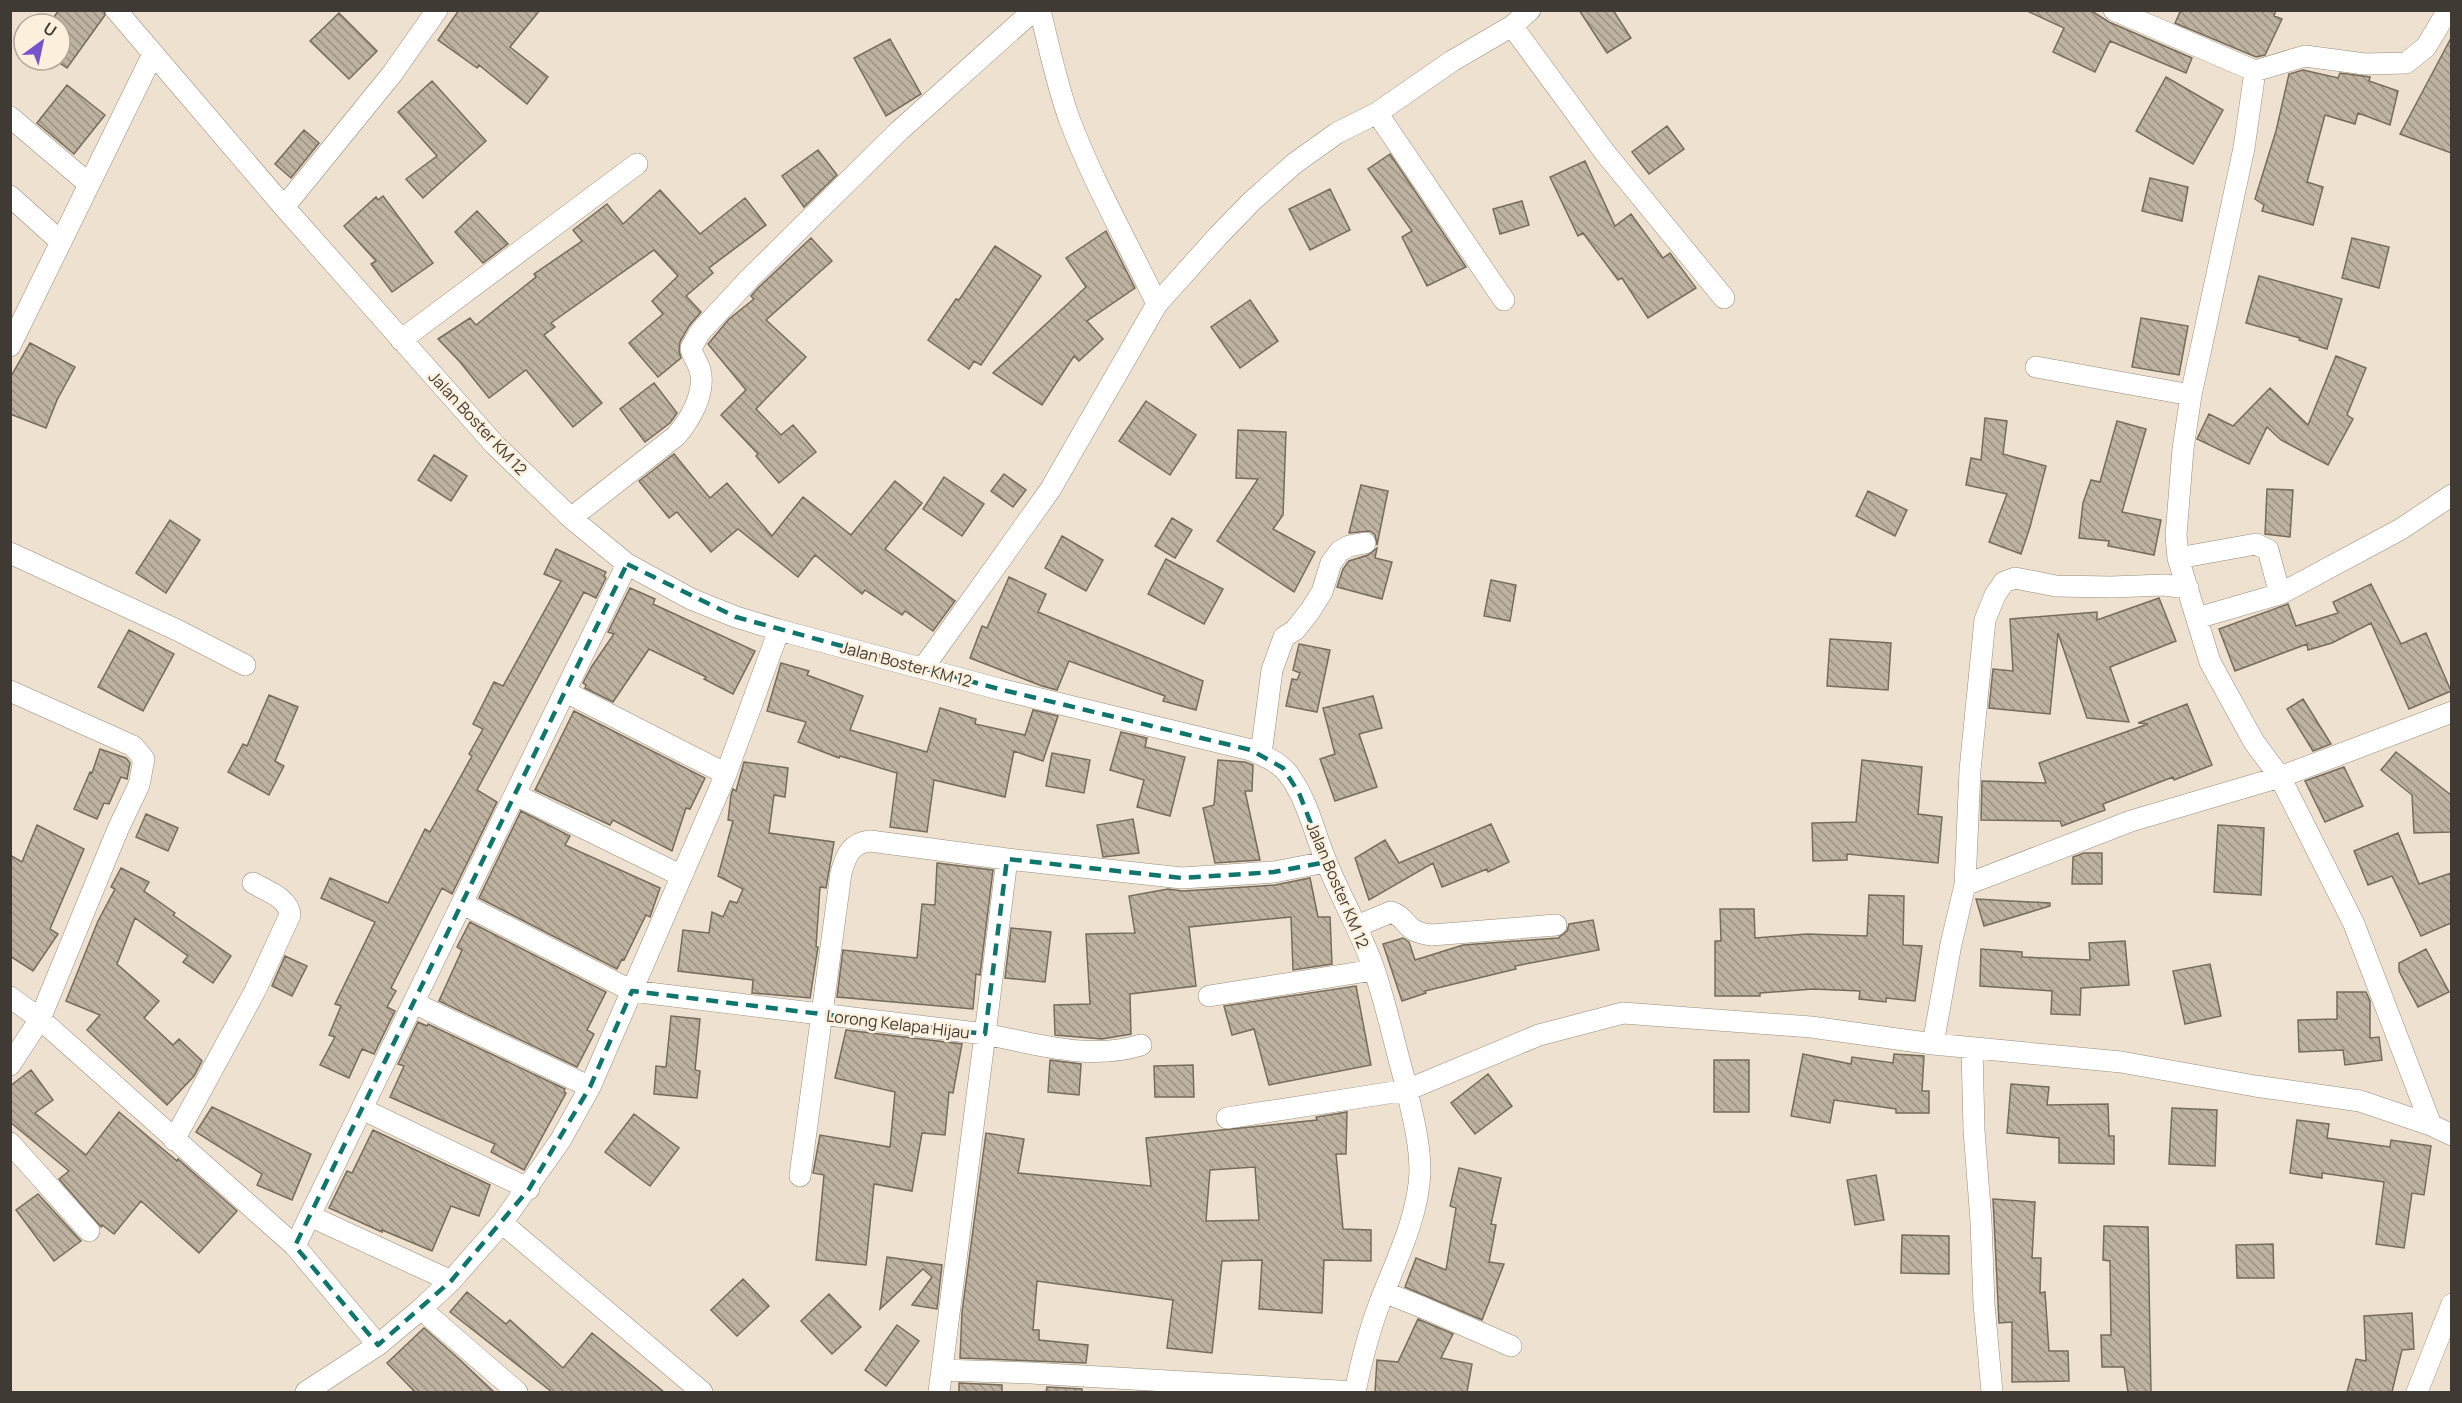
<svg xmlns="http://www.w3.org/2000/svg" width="2462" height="1403" viewBox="0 0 2462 1403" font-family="Manrope,sans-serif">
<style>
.building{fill:url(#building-back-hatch);stroke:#776c5c;stroke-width:1.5;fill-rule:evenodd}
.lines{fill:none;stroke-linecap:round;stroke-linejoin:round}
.street-casing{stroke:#988c7b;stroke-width:22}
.street{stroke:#fff;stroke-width:21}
.marked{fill:none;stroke:#0f766e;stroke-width:4.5;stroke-dasharray:12 8;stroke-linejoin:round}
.labels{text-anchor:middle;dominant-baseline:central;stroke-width:5;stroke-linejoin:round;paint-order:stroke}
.street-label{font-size:16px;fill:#3f3a33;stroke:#fcefdc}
</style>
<defs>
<pattern id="building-back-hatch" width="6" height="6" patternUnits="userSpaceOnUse" patternTransform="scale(1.5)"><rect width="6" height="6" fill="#beb2a0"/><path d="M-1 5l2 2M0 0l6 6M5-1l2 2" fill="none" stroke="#9c9283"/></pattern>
</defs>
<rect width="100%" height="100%" fill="#eee1cf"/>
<path class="building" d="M59 10H104L105 15 67 68 55 60H60V24H49Z
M459 10H540L510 47 548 77 527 104 479 65 477 68 438 40Z
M1579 10H1613L1631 38 1607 53Z
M2025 10H2090L2109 22 2192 58 2186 73 2110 41 2095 72 2053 52 2064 28Z
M2181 10H2276L2274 16 2282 19 2265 55 2256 57 2175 23Z
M339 13 377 51 349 79 310 41Z
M2451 38V153L2400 134Z
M890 39 921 94 886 116 854 58Z
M2303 70 2338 78 2340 73 2370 77 2369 81 2398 91 2390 125 2358 113 2355 124 2325 115 2307 182 2323 187 2313 225 2262 211 2264 205 2255 199 2276 131 2289 74Z
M2166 77 2223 110 2193 164 2136 131Z
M432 81 486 141 423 198 406 179 437 156 398 112Z
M67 85 105 115 74 154 37 123Z
M1667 126 1684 149 1649 174 1632 152Z
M304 130 319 143 291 178 275 164Z
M818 150 837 175 804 207 782 176Z
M1390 154 1466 267 1427 286 1402 237 1412 231 1368 169Z
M1585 161 1615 226 1631 214 1663 258 1670 253 1696 288 1648 318 1622 278 1618 280 1583 233 1578 236 1550 177Z
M2150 178 2188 187 2182 221 2142 211Z
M1330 189 1350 230 1310 250 1289 209Z
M660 190 700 234 745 198 766 225 709 268 713 273 686 296 701 312 689 326 680 342 679 351 681 358 658 377 629 343 663 314 652 301 678 276 654 250 551 323 555 327 544 335 602 403 573 427 526 370 489 398 460 362 438 339 470 318 476 325 536 277 534 274 582 241 573 230 607 204 623 224Z
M383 196 433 263 392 292 371 264 376 261 344 226 376 197 378 200Z
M1522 201 1529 225 1500 234 1493 209Z
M477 211 508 244 483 263 455 232Z
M1106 231 1135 288 1087 321 1103 339 1079 361 1074 356 1042 405 993 373 1086 287 1066 258Z
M811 238 832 261 766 320 806 357 756 409 781 435 793 425 816 452 779 483 756 456 758 454 721 415 746 390 708 344 729 319 754 299 751 296 758 288Z
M2352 238 2389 247 2379 288 2342 278Z
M995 246 1041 276 981 365 974 361 969 369 928 340 956 299 959 300Z
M2259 276 2342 299 2327 349 2299 340 2300 338 2246 323Z
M1250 300 1278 341 1240 368 1211 327Z
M2141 318 2188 326 2179 375 2132 367Z
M30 343 75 367 57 400 46 428 10 414V378Z
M2336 356 2366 368 2347 415 2353 419 2328 465 2281 440 2267 427 2249 464 2197 439 2209 414 2233 426 2270 388 2308 425Z
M654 383 677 413 670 423 645 442 620 409Z
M1146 401 1196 435 1170 475 1119 441Z
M1985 418 2007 421 2003 454 2046 466 2030 527 2021 554 1989 542 2007 494 1966 485 1971 458 1981 460Z
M2117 421 2146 429 2122 512 2161 520 2154 555 2108 546 2109 541 2079 538 2083 503 2091 480 2100 482Z
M1238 430 1286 432 1283 515 1273 529 1315 552 1294 592 1217 541 1258 479 1236 478Z
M674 454 710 498 727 483 772 536 803 497 851 535 895 481 922 503 885 549 955 601 933 631 905 611 902 615 865 590 862 594 815 555 798 577 738 529 711 552 677 512 669 518 639 481Z
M434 455 467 476 451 501 418 480Z
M1004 474 1026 490 1013 507 991 491Z
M944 477 984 504 962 536 923 509Z
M1361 485 1388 491 1377 545 1375 535 1370 531 1349 533Z
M2267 489 2293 490 2290 537 2265 534Z
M1868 491 1907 510 1895 536 1856 516Z
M1172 518 1192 530 1175 558 1155 546Z
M170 520 200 540 166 593 136 573Z
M1062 536 1103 560 1086 591 1045 568Z
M1377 548 1375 558 1392 562 1382 599 1337 587 1343 569 1349 561 1368 555Z
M556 549 606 572 604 576 606 578 596 598 584 592 477 790 497 802 452 894 442 888 391 988 396 991 387 1007 395 1011 374 1054 362 1049 349 1078 320 1065 335 1037 329 1035 341 1006 335 1004 375 922 321 898 330 878 388 903 425 829 430 832 472 756 469 754 483 729 473 724 494 682 503 686 561 581 544 574Z
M1166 559 1223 589 1204 624 1148 594Z
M1009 577 1046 594 1038 612 1203 681 1196 710 1163 701 1165 696 1069 661 1057 690 1042 686 970 658 982 626 987 628Z
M1491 580 1516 585 1510 621 1484 616Z
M2371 584 2401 644 2426 633 2451 691 2409 709 2371 623 2332 643 2308 650 2307 644 2235 671 2219 629 2288 604 2296 626 2338 613 2333 602Z
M630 588 655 599 653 604 755 651 733 694 704 679 706 677 649 649 613 702 585 688 586 685 583 683 592 666 614 634 608 632Z
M2159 598 2176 641 2110 667 2129 722 2087 718 2058 633 2050 714 1989 708 1993 669 2013 671 2010 619 2097 612V620Z
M129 630 174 654 143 711 98 687Z
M1830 639 1891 643 1888 690 1827 686Z
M1299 644 1330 650 1317 712 1286 706 1292 679 1297 680 1300 673 1293 670Z
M781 663 809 671 807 675 863 696 850 730 927 752 940 708 976 719 975 724 1025 735 1033 710 1058 716 1043 761 1014 751 1005 797 934 780 927 832 890 827 897 773 840 756 839 758 798 742 806 722 767 711Z
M269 695 298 707 275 761 284 766 269 795 228 772 243 744 247 746Z
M1373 696 1382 728 1359 734 1377 787 1335 801 1320 759 1335 754 1323 708Z
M2303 699 2331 744 2313 751 2287 709Z
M2187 704 2212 765 2174 780 2173 777 2103 804 2105 810 2062 826 2060 821 1981 820 1982 781 2046 783 2039 763 2148 724 2138 723Z
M574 711 705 778 690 809 686 808 672 851 613 820 610 825 535 790Z
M1121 732 1147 738 1145 747 1185 757 1170 816 1137 807 1144 780 1110 770Z
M100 749 126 758 130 763 127 779 121 777 109 804 104 803 97 819 74 809 90 772 92 773Z
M2396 752 2451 795V832L2414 833 2412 795 2381 770Z
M1052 753 1090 760 1084 793 1046 786Z
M1218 760 1245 762 1253 765 1252 791H1245L1260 860 1215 863 1203 808 1214 805Z
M1862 760 1922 767 1918 814 1942 817 1938 863 1847 854V860L1813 861 1812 823 1856 822Z
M744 762 788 768 785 797 774 795 769 833 834 842 826 888 820 887 816 947H818L810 998 752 993 753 980 678 971 683 930 709 933 712 912 723 917 730 901 737 903 743 889 718 876 733 821 728 820 731 795 733 789 736 791Z
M2344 767 2363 806 2325 822 2305 781Z
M521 811 570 836 565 845 660 888 650 917 646 915 624 960 622 959 617 969 479 898Z
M146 814 178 828 168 851 136 837Z
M1133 819 1139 853 1103 857 1097 825Z
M1491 824 1509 862 1488 872 1487 869 1442 887 1433 863 1369 900 1355 858 1385 840 1399 863Z
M37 825 84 849 50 929 58 934 33 971 10 956V855L22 862Z
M2218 825 2264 828 2261 895 2214 892Z
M2398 833 2419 884 2451 873V923L2421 936 2392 876 2368 885 2354 851Z
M2084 853H2102V884H2072L2073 857Z
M937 863 993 870 980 975 976 974 973 1009 837 997 843 950 917 958 922 904 935 905Z
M121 868 149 882 144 891 175 913 173 915 231 956 213 983 183 962 188 956 135 918 117 964 159 1001 144 1018 173 1045 179 1039 202 1061 194 1076 167 1105 87 1030 100 1015 66 1001 98 921 115 889 111 887Z
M1310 878 1318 917H1330L1332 964 1293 970 1291 917 1189 927 1196 986 1130 994 1131 1034 1102 1039 1055 1035 1054 1005 1090 1004 1086 934 1135 933 1129 896 1168 889 1183 891 1275 885Z
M1869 895 1904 896 1903 945 1922 946 1915 1001 1886 998V1002L1859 999 1860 991 1813 989 1760 993V996H1715V941H1721L1720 909H1754L1755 938 1807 934 1867 936Z
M1976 899 2050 903V906L1984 926Z
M1593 920 1599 950 1515 966 1516 969 1425 991 1426 993 1402 1001 1383 944 1403 938 1409 942 1415 960 1463 945 1558 938 1567 931 1569 924Z
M470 922 606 992 587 1030 594 1034 577 1067 439 1001 462 950 457 947Z
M1011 928 1051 932 1045 982 1005 978Z
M2125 941 2129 985 2081 988 2080 1015 2051 1014 2052 991 1980 986 1981 949 2022 952V957L2090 960 2089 943Z
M2426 949 2449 992 2418 1007 2399 971V963Z
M285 956 307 966 292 996 272 986Z
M2210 964 2221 1016 2185 1024 2173 971Z
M1356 986 1371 1065 1269 1085 1254 1029 1232 1035 1224 1006Z
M2337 992H2366L2370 1001V1038L2379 1037 2382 1060 2345 1065 2343 1050 2299 1052 2298 1020 2337 1019Z
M671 1016 700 1019 695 1070 700 1071 697 1098 654 1094 656 1066 666 1067Z
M418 1022 427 1026 428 1024 565 1089 564 1092 566 1093 524 1170 491 1152 495 1144 390 1097 404 1066 398 1064Z
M846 1030 962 1044 953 1093 949 1092 945 1135 922 1133 912 1191 874 1184 866 1265 816 1260 824 1175 813 1173 820 1135 890 1147 895 1092 835 1078Z
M1803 1054 1851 1064 1852 1057 1893 1063 1894 1054 1924 1056 1922 1091H1929V1113H1896V1109L1834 1100 1830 1123 1791 1116Z
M1050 1060 1081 1064 1079 1095 1048 1092Z
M1714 1060H1749V1112H1714Z
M1193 1065 1194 1097H1155L1154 1066Z
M31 1070 53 1100 35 1113 86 1155 119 1112 177 1161 178 1159 237 1211 199 1253 141 1201 114 1234 102 1225 101 1227 59 1179 69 1171 10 1122V1086Z
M1488 1074 1512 1106 1475 1134 1451 1103Z
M2011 1084 2049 1087 2047 1105 2108 1104 2109 1136H2114V1164L2059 1163V1138L2007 1133Z
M212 1107 311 1154 292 1200 257 1185 262 1174 196 1132Z
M2172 1108 2217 1110 2215 1166 2169 1164Z
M1347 1112 1346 1154H1336L1343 1229 1371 1230V1261L1324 1260 1322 1313 1259 1309 1262 1260 1222 1261 1212 1353 1167 1348 1173 1300 1037 1281 1033 1330H1039V1340L1088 1345 1086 1363 960 1358 962 1312 986 1133 1024 1139 1018 1173 1151 1186 1146 1138 1317 1120 1316 1117ZM1255 1167 1259 1220 1206 1221 1210 1170Z
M634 1114 679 1148 650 1186 605 1152Z
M2297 1120 2329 1124 2327 1138 2390 1147 2391 1140 2431 1146 2424 1195 2412 1193 2404 1248 2376 1244 2384 1182 2322 1173V1178L2290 1173Z
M373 1130 490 1185 479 1216 451 1206 432 1251 382 1230V1232L329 1208 347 1171 352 1173Z
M1459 1168 1501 1178 1491 1224 1496 1225 1489 1262 1504 1264 1482 1320 1405 1287 1416 1258 1446 1270 1456 1208 1450 1206Z
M1876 1175 1884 1220 1855 1225 1847 1180Z
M38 1194 81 1241 54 1261 16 1210Z
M1993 1199 2035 1202 2032 1258H2041L2040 1293 2045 1292 2049 1351H2068L2069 1381 2012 1382V1322L1999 1323Z
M2104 1226 2148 1227 2151 1392H2128L2124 1367H2102L2101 1335H2111L2110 1261 2103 1260Z
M1902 1235 1949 1236V1274L1901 1273Z
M2273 1244 2274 1278H2237L2236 1245Z
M887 1257 942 1265 937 1309 912 1305 932 1277 923 1269 880 1309Z
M743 1279 769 1306 737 1336 711 1310Z
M467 1292 506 1324 510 1320 563 1368 592 1333 664 1392H552L450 1312Z
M829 1294 861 1327 832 1354 801 1321Z
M2412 1313 2414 1349 2402 1350 2392 1392H2347L2356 1359 2366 1361 2364 1316Z
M1418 1319 1453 1334 1441 1358 1472 1364 1467 1392H1375L1377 1360 1398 1362Z
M897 1325 919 1341 886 1386 865 1370Z
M424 1328 459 1359 494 1392H415L387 1363Z
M959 1383 1002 1385V1392H959Z
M1047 1387 1082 1389V1392H1046Z"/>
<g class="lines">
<defs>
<path id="street" d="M116 10 284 207 495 445 571 518 627 564 691 599 736 617 779 630 999 689 1251 750C1266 757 1282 763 1291 778 1308 802 1315 835 1326 861 1341 898 1361 932 1374 969 1386 1004 1394 1042 1404 1078 1411 1109 1420 1140 1420 1172 1418 1219 1395 1262 1379 1305 1368 1334 1361 1363 1355 1392
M1040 10C1049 47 1057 86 1070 121 1094 184 1128 243 1157 304
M2114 10 2255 71
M1512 26 1606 154 1724 298
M1377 113 1504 300
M10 117 89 184
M10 196 61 242
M284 207 392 74 437 10
M401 340 637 164
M10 346 153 54
M2036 367 2191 395
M571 518 676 436C690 420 706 393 700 370 698 362 692 356 691 348L700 332 749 279 899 131 1034 10
M10 553 177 630 245 665
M2178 558 2256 544 2268 550 2280 594
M2197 618 2280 594 2401 529 2452 495
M923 668 1050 490 1157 304 1218 236 1252 201 1295 163 1337 133 1377 113 1452 61 1512 26 1530 10
M10 691 133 746 144 759 139 785 118 829 40 1019 10 1065
M566 692 726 774
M1261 754 1272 670 1284 637 1295 630 1310 611 1322 592 1331 563 1340 551 1349 546 1365 543
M516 795 682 876
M1007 859 985 1034C1036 1044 1090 1061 1141 1045
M1965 885 1970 770 1985 620 1995 595 2004 582 2015 578 2056 586 2111 587 2164 585 2188 588
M463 904 632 991 985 1034 939 1392
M1357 926 1391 912C1410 918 1402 932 1432 935L1556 925
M1209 996 1374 970
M10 997 40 1019 295 1246 378 1345
M414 1003 590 1087
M1933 1044 1951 944 1965 885 2131 821 2280 777 2452 712
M1972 1048 1974 1130 1981 1221 1984 1304 1992 1392
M362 1109 529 1189
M1227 1118 1407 1090 1539 1035 1623 1013 1811 1027 1933 1044 2121 1062 2255 1086 2360 1101 2431 1125 2452 1135
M2431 1125 2354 924 2280 777 2254 742 2210 662 2178 558 2176 535 2183 449 2191 395 2244 148 2255 71 2305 56 2365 64 2406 63 2426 47 2448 10
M174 1140 255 991 290 915C289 898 265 890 253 883
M10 1143 89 1231
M800 1176 841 873C846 855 851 843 870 841L1007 859 1182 878 1274 872 1326 862
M310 1216 451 1281
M502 1223 702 1392
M295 1246 627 564
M1384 1292 1424 1308 1511 1346
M421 1309 517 1392
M942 1370 1031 1373 1355 1392
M306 1392 378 1345 421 1309 451 1281 502 1223 560 1141 590 1087 726 774 779 630
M2417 1392 2452 1304"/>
</defs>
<use href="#street" class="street-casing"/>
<use href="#street" class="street"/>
</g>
<path class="marked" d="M627 564 736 617 999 689 1251 750 1283 768 1299 793 1326 862 1274 872 1182 878 1007 859 985 1034 632 991 590 1087 529 1189 451 1281 378 1345 295 1246Z"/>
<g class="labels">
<g class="street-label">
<text transform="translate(478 423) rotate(47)">Jalan Boster KM 12</text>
<text transform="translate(906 664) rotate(15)">Jalan Boster KM 12</text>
<text transform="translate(1338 885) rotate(67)">Jalan Boster KM 12</text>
<text transform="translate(898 1024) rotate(7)">Lorong Kelapa Hijau</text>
</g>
</g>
<rect width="2462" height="1403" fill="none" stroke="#3f3a33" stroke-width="24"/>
<g transform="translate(42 42) rotate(33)"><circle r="28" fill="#fcefdc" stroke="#b0a798" stroke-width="1.5"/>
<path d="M0-4.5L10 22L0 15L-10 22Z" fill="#7752cb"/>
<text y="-9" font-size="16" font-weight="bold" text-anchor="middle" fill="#3f3a33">U</text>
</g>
</svg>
